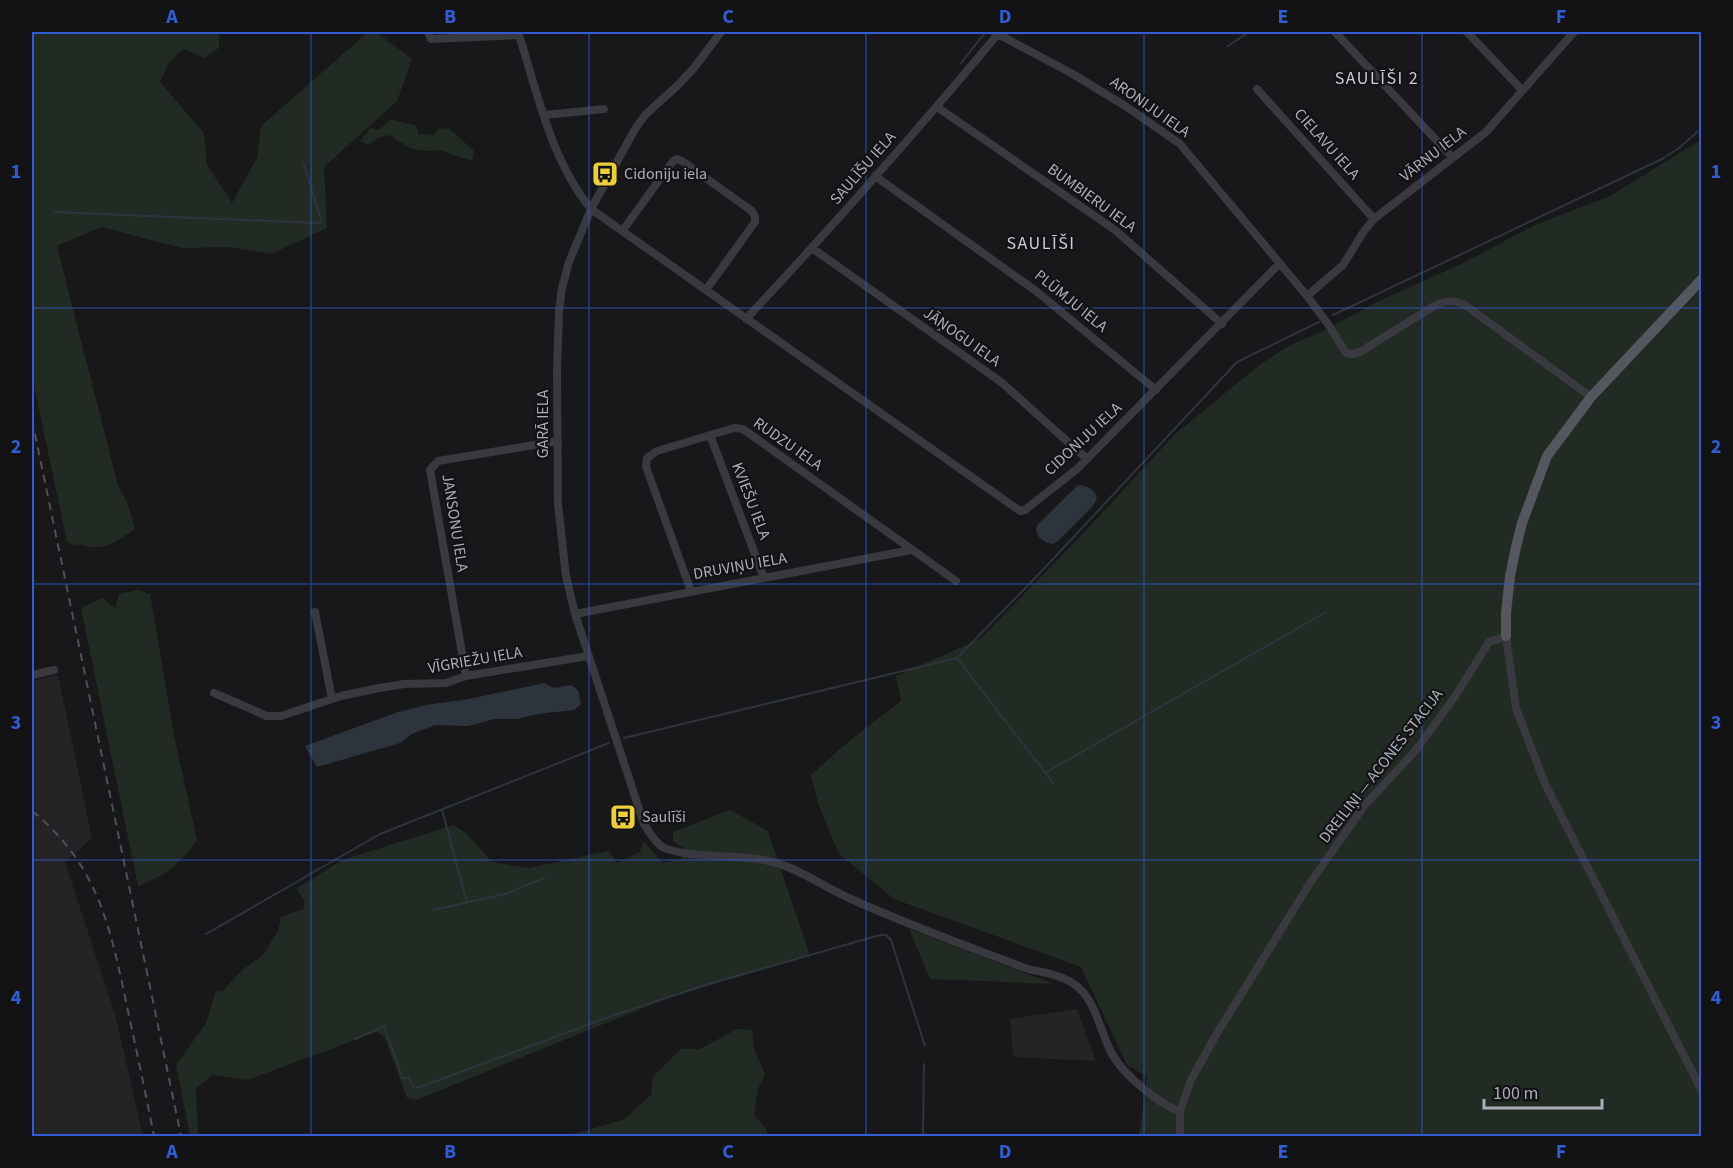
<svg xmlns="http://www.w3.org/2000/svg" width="1733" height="1168" viewBox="0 0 1733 1168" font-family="'Source Sans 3',sans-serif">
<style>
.built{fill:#242427}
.green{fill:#222a24}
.water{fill:#2e343e}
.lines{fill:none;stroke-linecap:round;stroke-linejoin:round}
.stream{stroke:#2e343e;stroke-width:2}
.minor{stroke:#39393f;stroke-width:8}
.major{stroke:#55565e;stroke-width:10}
.rail{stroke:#505158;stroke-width:2;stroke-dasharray:8 6;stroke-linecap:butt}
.grid{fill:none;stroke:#325cd3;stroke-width:1.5;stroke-opacity:0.55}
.labels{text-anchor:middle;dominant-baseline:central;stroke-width:4.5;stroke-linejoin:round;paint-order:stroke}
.street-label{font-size:16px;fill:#abadb9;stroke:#131315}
.poi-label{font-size:16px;fill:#abadb9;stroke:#131315;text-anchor:start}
.neighbourhood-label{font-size:18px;letter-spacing:1.5px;fill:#cccdd5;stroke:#131315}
.neatline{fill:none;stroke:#325cd3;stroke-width:2}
.grid-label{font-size:20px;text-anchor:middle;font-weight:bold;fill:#325cd3}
</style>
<rect width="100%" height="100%" fill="#18181a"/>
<path class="built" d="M58 675 92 838 65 862 115 1014 143 1136H32V681Z
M1077 1009 1096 1061 1013 1057 1010 1019Z"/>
<path class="green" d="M32 32H216L219 35V48L204 58 184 49 169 62 160 82 204 133 207 165 232 203 257 158 261 126 368 32H376L412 59 397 101 324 167 327 228 271 254 228 247 182 248 101 227 57 246 118 486 127 502 135 529C118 540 107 551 86 546 79 544 74 546 67 542L32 376Z
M391 119 417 126 418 134 434 135 438 128 450 129 474 151 472 161 439 150 427 151 409 148 390 135 378 138 369 145 360 141 370 128 379 130Z
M1701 140V1136H1139L1147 1077 1127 1065 1081 967 894 899 839 854 818 803 811 775 843 746 901 701 896 676 980 639 1079 538 1176 433 1261 364 1290 345 1321 332 1377 302 1461 264 1535 225 1610 196Z
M139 590 150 594 174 735 197 840C177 867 169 873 138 886L81 608 102 598 115 608 119 594Z
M730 810 768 831 810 956 673 996 416 1100 407 1098 385 1038 377 1032 247 1080 213 1075 196 1088 198 1136H190L176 1065 206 1023 216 990 222 992 242 970 263 955 278 931 281 917 303 909 305 901 296 889 342 860 454 825 467 834 492 862 528 868 609 851 617 863 640 852 643 841 663 863 681 859 685 849 673 841V832Z
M909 929 1054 984 930 979Z
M737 1029 752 1030 754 1049 765 1074 758 1089 754 1115 766 1129 768 1136H567L623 1120 651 1095 653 1077 681 1049H700Z"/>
<path class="water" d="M1078 485C1088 486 1095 489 1097 499L1092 507 1057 542 1052 544C1042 541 1034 536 1037 525Z
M544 683 554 688 571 685 578 690 581 704 574 710 537 714 517 719H494L468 726 435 725 412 734 400 743 317 767 305 746 398 712 426 705 469 699Z"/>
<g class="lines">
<path class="stream" d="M1228 46 1249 32
M961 63 984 34
M55 212 318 223 322 222 303 162
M1333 315 1662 159 1679 148 1702 128
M957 658 1053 783
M624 738 957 658 1038 575 1237 362 1319 322
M1045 773 1326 612
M442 810 467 903
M433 910 505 894 544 878
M206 934 380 834 609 743
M355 1039 384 1026 403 1079 409 1077 413 1088 420 1087 614 1015 712 983 880 935H886L891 940 925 1046
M923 1136 924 1064"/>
<path class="minor" d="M428 32 431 39 519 35C538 95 551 160 591 209L1020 511 1025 510 1077 469 1280 263
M721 32 694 68 676 87 646 114 635 129 591 209 569 262 562 288 559 311 557 372 558 504 566 576 575 614 644 824C649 832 654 841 661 846 679 858 739 855 764 860 797 866 821 886 851 899 908 925 967 946 1025 968 1038 972 1052 973 1065 979 1095 991 1098 1028 1112 1054 1123 1074 1158 1104 1180 1111
M994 32 1071 73 1127 107 1180 144 1307 296 1328 324 1346 353 1352 354 1360 352 1434 306C1446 300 1453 300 1465 305L1591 397
M1335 32 1452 157
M1467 32 1522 90
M1257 89 1374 219
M937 107 1115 230 1222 324
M545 115 604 109
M875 176 1036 291 1156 390
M623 230 673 161 677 159 682 161 752 211 755 217V222L706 290
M812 248 1001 382 1087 459
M1307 296 1343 265 1364 231 1374 219 1486 132 1574 32
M746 319C833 226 917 131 998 34
M710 435 764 578
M691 591 646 467 647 458 657 451 734 428 743 429 956 581
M315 612 332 699
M575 614 911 550
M32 675 54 670
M466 676 430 470 438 461 558 441
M214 693 267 716H281L341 696 379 688 404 684 446 683 466 676 588 656
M1180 1136V1111L1191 1080 1216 1035 1310 883 1364 806 1416 750 1456 695 1489 642 1506 636 1516 708 1545 784 1702 1091"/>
<path class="major" d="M1506 636V613L1510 576 1516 547 1522 523 1547 456 1591 397 1702 279"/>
<path class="rail" d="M32 420 181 1136
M32 811C100 866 111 931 128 1011 137 1053 146 1095 154 1136"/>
</g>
<path class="grid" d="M311 32V1136M589 32V1136M866 32V1136M1144 32V1136M1422 32V1136M32 308H1702M32 584H1702M32 860H1702"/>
<defs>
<symbol id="bus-square" viewBox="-11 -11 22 22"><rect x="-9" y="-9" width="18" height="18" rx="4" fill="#edcf3d" stroke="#131315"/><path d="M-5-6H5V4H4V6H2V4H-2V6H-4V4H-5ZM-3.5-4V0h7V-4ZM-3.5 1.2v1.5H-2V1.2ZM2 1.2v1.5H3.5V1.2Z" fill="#111"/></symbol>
</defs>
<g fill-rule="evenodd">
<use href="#bus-square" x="590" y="159" width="30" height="30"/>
<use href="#bus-square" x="608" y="802" width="30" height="30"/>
</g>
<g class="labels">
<g class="street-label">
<text transform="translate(1150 107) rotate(35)">ARONIJU IELA</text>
<text transform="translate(1327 144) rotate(48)">CIELAVU IELA</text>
<text transform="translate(1433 154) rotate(-38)">VĀRNU IELA</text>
<text transform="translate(863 168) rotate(-49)">SAULĪŠU IELA</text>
<text transform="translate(1092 198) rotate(36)">BUMBIERU IELA</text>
<text transform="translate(1071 301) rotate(39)">PLŪMJU IELA</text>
<text transform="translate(962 337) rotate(35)">JĀŅOGU IELA</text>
<text transform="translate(543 424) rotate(-90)">GARĀ IELA</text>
<text transform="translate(1083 439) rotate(-43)">CIDONIJU IELA</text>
<text transform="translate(788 444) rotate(35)">RUDZU IELA</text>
<text transform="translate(751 501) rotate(69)">KVIEŠU IELA</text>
<text transform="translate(455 523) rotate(81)">JANSONU IELA</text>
<text transform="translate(740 566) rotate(-10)">DRUVIŅU IELA</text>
<text transform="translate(475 660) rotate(-10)">VĪGRIEŽU IELA</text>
<text transform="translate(1381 766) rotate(-52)">DREILIŅI — ACONES STACIJA</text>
</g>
<g class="poi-label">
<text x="624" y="174">Cidoniju iela</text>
<text x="642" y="817">Saulīši</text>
</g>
<g class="neighbourhood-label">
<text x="1377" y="78">SAULĪŠI 2</text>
<text x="1041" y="243">SAULĪŠI</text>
</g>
</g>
<rect width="1733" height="1168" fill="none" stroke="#131315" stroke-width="66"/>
<path d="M1484 1099v9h118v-9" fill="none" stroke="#abadb9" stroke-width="3"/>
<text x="1493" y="1099" font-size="18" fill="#abadb9" stroke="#131315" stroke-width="4.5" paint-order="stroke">100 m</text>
<rect x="33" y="33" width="1667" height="1102" class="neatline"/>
<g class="grid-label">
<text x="172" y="23">A</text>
<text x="450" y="23">B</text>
<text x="728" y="23">C</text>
<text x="1005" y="23">D</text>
<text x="1283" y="23">E</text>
<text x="1561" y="23">F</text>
<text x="16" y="178">1</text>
<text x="1716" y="178">1</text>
<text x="16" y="453">2</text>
<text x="1716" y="453">2</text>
<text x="16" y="729">3</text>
<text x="1716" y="729">3</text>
<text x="16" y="1004">4</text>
<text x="1716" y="1004">4</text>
<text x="172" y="1158">A</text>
<text x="450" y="1158">B</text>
<text x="728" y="1158">C</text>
<text x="1005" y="1158">D</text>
<text x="1283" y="1158">E</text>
<text x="1561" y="1158">F</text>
</g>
</svg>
